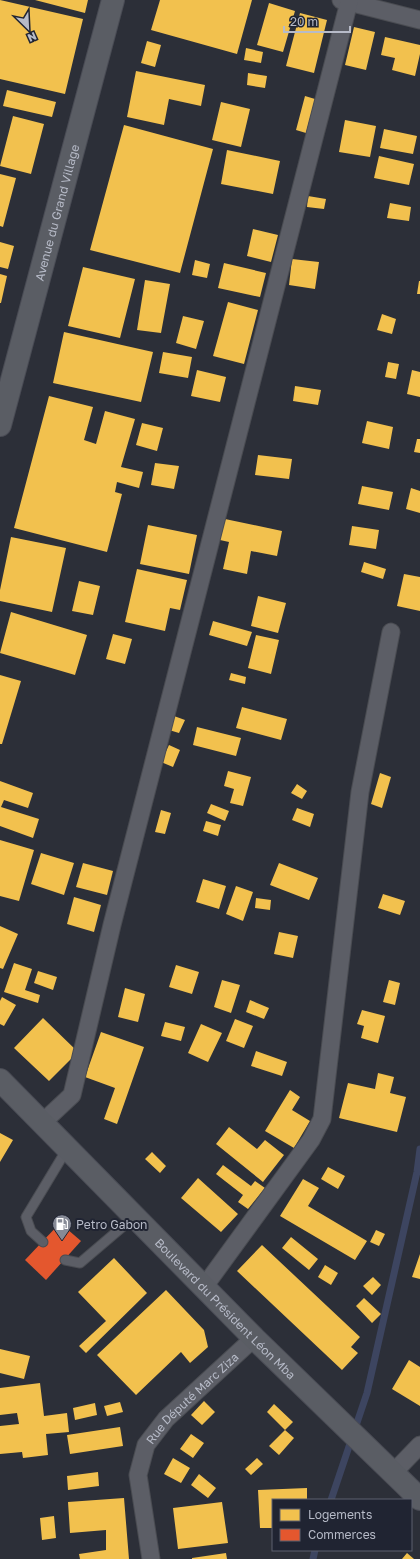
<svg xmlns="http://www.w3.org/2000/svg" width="420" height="1559" viewBox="0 0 420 1559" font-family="'Golos Text',sans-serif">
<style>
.homes{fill:#f2c14e}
.shops{fill:#e4572e}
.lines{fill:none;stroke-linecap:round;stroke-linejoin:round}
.stream{stroke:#3d4560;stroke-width:7}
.lane-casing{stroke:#4a4c52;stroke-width:11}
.street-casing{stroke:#4a4c52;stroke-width:19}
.secondary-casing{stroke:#4a4c55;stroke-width:24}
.lane{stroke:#5c5e66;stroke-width:9}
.street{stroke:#5c5e66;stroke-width:17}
.secondary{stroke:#5a5d64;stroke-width:22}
.labels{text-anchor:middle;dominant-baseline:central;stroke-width:4;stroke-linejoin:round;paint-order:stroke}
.street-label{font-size:12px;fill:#b7bbc8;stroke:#202432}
.poi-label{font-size:12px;fill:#b7bbc8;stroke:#202432;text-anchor:start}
</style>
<rect width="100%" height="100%" fill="#2c2f38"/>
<path class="homes" d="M0 0 83 19 65 94 0 79Z
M35 0H88L85 13Z
M160 0H252L237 54 151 30Z
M269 3 295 11 283 52 257 45Z
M300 13 327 20 314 73 286 66Z
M354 27 375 32 366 70 345 65Z
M385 37 420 45V54L415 76 392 70 395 58 381 55Z
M147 41 161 45 155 67 141 63Z
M246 48 263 52 261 63 244 60Z
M136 71 205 85 201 106 169 99 164 125 127 117Z
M248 73 267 76 265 88 247 85Z
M7 90 56 102 52 117 3 106Z
M305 96 315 99 306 133 296 130Z
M221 102 250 109 241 147 212 140Z
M13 116 44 124 31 174 0 166Z
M345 120 376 126 370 157 339 152Z
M124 125 213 149 180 273 90 250Z
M384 129 417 136 413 154 380 148Z
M227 150 280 161 273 194 221 184Z
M379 156 414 164 409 185 374 178Z
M0 174 16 178 3 227 0 226Z
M308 196 326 199 324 209 307 207Z
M390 203 411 207 409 221 387 218Z
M253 229 278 235 271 262 247 256Z
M0 242 14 246 8 269 0 267Z
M292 259 319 262 315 289 289 285Z
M195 260 210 264 207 278 192 275Z
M224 263 266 273 260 297 218 288Z
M83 267 135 279 120 338 68 326Z
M0 274 7 276 1 303H0Z
M145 280 170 284 161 333 137 330Z
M419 281H420V294H417Z
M228 302 258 310 244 364 213 356Z
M382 314 396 319 392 334 377 330Z
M183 316 204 321 196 349 176 343Z
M64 332 153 352 141 402 53 383Z
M163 352 192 357 188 378 159 373Z
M388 362 399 364 396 379 385 377Z
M197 370 226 377 220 402 191 396Z
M412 370 420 372V397L407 394Z
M295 386 321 390 318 405 293 401Z
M49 396 93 407 84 440 96 444 105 411 135 419 121 467 143 472 139 488 117 482 115 492 122 494 107 552 14 528Z
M367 421 393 427 389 449 362 443Z
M142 423 163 428 157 451 136 445Z
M417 439H420V453L414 452Z
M258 455 292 459 289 479 255 475Z
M155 463 179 466 174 489 151 485Z
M362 486 393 492 389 510 358 504Z
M411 488 420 491V513L406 509Z
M225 519 282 531 277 556 251 551 247 574 223 569 229 542 220 540Z
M148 525 197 535 189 574 140 564Z
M352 526 379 530 376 549 349 545Z
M11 537 66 548 52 612 0 601V590Z
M364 562 386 569 383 579 361 572Z
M137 569 187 580 180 610 170 608 165 631 125 622Z
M404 574 420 577V611L397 606Z
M79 581 100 586 93 615 72 611Z
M258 596 286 603 278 633 251 626Z
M11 612 87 635 75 675 0 653Z
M213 621 252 632 247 646 209 635Z
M113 634 132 639 125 664 106 659Z
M256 635 279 640 271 674 248 668Z
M231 673 246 677 245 684 229 680Z
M0 675 21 681 2 744H0Z
M242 707 287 719 281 740 236 728Z
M174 716 185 720 179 733 169 730Z
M197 727 241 738 236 756 193 745Z
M169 745 180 750 173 767 161 762Z
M228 771 251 777 243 806 230 803 234 789 224 786Z
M380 773 391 777 382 808 371 804Z
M0 781 33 793 28 808 4 800 1 807 39 819 33 838 0 826Z
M297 784 307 791 302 799 291 793Z
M211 804 229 811 225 821 207 813Z
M297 808 314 814 310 827 292 820Z
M161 810 171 813 165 834 155 832Z
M206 821 221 825 218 836 203 831Z
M0 840 34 850 19 901 0 896Z
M41 853 74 863 64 895 31 884Z
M83 863 113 871 107 895 76 887Z
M279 863 318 878 309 900 270 885Z
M203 879 226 886 219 909 196 902Z
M236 886 253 892 243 921 226 914Z
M383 894 405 901 400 915 378 908Z
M74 897 101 905 94 932 67 924Z
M256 898 271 900 270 910 255 908Z
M0 926 18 934 3 969 0 968Z
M279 932 298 936 293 958 274 954Z
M14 963 32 969 25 990 40 995 38 1003 4 992Z
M176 965 199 972 192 994 169 987Z
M38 971 57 977 53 990 34 983Z
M222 980 240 985 231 1013 214 1007Z
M389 980 400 983 395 1005 383 1002Z
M125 988 145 994 138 1022 118 1017Z
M2 997 16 1005 4 1026 0 1024V1001Z
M250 1000 269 1008 264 1019 246 1012Z
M362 1010 385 1016 378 1043 361 1038 364 1026 357 1024Z
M43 1018 78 1052 49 1081 14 1048Z
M235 1019 253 1026 244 1048 226 1041Z
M165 1022 185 1027 181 1041 161 1036Z
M201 1024 222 1033 208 1062 188 1053Z
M101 1032 144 1047 117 1124 104 1119 115 1088 85 1077Z
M256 1051 287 1062 282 1076 251 1066Z
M378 1073 394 1077 390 1093 406 1097 397 1132 339 1118 348 1083 375 1089Z
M290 1090 300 1097 292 1110 310 1121 294 1148 265 1131Z
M229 1127 257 1149 265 1140 284 1155 263 1182 216 1144Z
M0 1133 13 1140 0 1162Z
M152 1152 166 1166 160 1173 145 1159Z
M223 1165 251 1186 255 1181 265 1188 248 1209 238 1202 243 1195 216 1174Z
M328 1167 345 1176 338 1189 321 1179Z
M198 1178 238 1214 221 1232 181 1198Z
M303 1179 319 1188 308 1206 367 1241 355 1260 280 1216Z
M376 1230 385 1234 379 1246 370 1242Z
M291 1237 318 1259 309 1270 282 1248Z
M262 1245 360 1337 351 1347 358 1353 342 1370 237 1271Z
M420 1254V1279L412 1277Z
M114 1258 147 1293 86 1353 79 1346 106 1321 78 1292Z
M325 1265 338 1273 331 1285 318 1277Z
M373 1277 381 1285 372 1295 363 1286Z
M166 1290 204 1330 208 1347 190 1363 181 1352 136 1395 97 1355Z
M364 1298 381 1314 372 1323 356 1306Z
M0 1349 30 1356 24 1379 0 1373Z
M409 1360 420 1367V1406L392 1389Z
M40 1383 44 1416 67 1413 69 1432 46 1434 48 1455 23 1458 22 1452 0 1454V1426L19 1424 17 1413 0 1415V1388Z
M204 1401 215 1412 202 1425 191 1415Z
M120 1402 123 1412 107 1416 104 1406Z
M95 1403 97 1415 75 1420 73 1408Z
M274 1404 293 1422 285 1430 267 1412Z
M120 1427 123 1446 70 1454 67 1435Z
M285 1430 294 1438 279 1455 269 1446Z
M191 1434 204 1443 193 1458 180 1449Z
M173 1458 190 1468 181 1483 164 1474Z
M257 1458 263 1464 251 1475 245 1469Z
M98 1472 99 1486 68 1490 67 1476Z
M199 1474 216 1488 208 1498 191 1485Z
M307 1488V1500H273V1528H260L258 1490Z
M124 1498 129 1559H80L79 1554 106 1550V1530L70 1533 68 1502Z
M222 1502 228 1543 178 1549 173 1508Z
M54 1516 56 1538 42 1540 40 1518Z
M226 1553 227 1559H192V1558Z
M407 1553 414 1559H402Z"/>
<path class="shops" d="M60 1223 81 1241 46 1280 25 1260Z"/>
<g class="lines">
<path class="stream" d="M331 1500 367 1393 417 1172 420 1149
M313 1559 315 1550"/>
<defs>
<path id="lane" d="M43 1242 31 1231 26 1217 67 1149
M65 1260 80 1263 134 1217"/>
<g id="street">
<path d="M341 0 420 20"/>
<path d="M42 1123 72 1095 112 925 349 2"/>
<path d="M204 1287 311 1140 322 1119 360 792 391 632"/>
<path d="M393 1473 420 1445"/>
<path id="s1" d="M151 1559 138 1475 146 1445 166 1419 254 1338"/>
</g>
<g id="secondary">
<path id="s2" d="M0 425 113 0"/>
<path id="s3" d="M0 1080 254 1338 420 1499"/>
</g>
</defs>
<use href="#lane" class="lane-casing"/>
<use href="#street" class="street-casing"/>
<use href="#secondary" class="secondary-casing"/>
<use href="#lane" class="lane"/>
<use href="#street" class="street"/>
<use href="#secondary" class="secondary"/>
</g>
<defs>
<symbol id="fuel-pin" viewBox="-11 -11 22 30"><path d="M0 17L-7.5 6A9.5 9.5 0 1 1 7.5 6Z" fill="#868a96" stroke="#202432"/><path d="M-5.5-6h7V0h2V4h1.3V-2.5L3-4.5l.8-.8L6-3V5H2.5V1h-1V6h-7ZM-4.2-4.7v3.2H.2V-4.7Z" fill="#fff"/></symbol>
</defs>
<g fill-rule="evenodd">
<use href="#fuel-pin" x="51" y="1213" width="22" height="30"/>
</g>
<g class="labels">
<g class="street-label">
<text stroke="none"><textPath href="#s2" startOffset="220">Avenue du Grand Village</textPath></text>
<text stroke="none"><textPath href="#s3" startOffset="321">Boulevard du Président Léon Mba</textPath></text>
<text stroke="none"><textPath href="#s1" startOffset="182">Rue Député Marc Ziza</textPath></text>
</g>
<g class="poi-label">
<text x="76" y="1224">Petro Gabon</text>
</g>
</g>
<rect x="272" y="1499" width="140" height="52" fill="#202432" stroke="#5c606e"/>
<rect x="280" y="1509" width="20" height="12" fill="#f2c14e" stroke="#5c606e"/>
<text x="308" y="1519" font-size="12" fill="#b7bbc8">Logements</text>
<rect x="280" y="1529" width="20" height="12" fill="#e4572e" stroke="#5c606e"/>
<text x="308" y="1539" font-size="12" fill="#b7bbc8">Commerces</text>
<g transform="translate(28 28) rotate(156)" stroke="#202432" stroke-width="3" paint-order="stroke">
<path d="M0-3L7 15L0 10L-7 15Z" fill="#b7bbc8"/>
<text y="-6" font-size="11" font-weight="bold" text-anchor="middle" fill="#b7bbc8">N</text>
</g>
<path d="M284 26v6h66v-6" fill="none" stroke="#b7bbc8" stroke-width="2"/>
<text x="290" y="26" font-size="12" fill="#b7bbc8" stroke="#202432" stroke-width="3" paint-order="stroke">20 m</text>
</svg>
